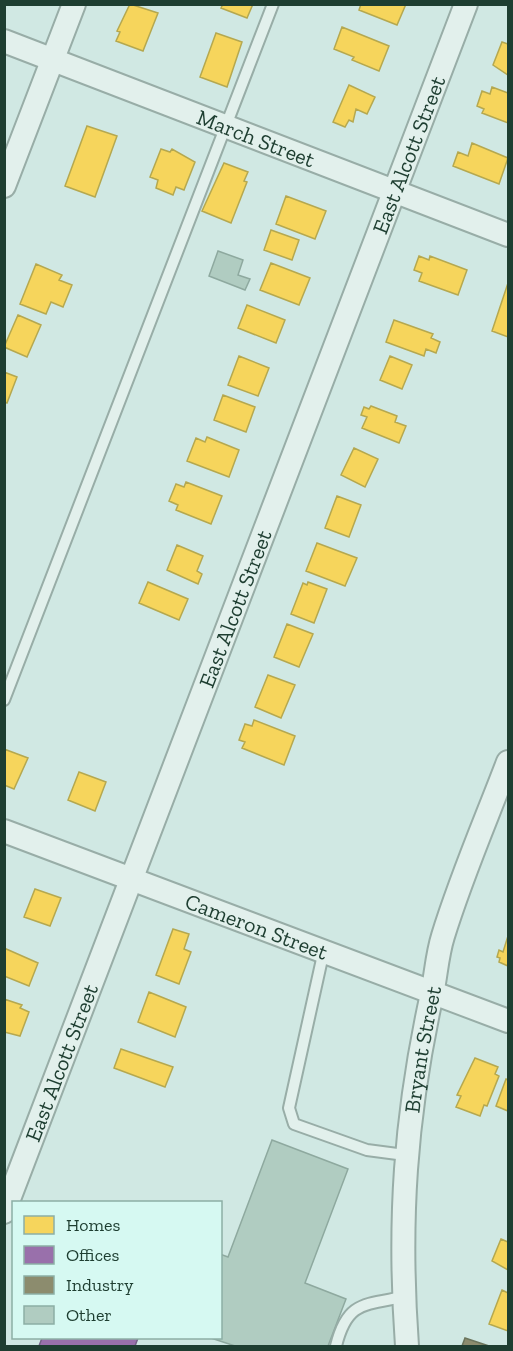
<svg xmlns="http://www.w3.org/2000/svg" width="513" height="1351" viewBox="0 0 513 1351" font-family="'Zilla Slab',serif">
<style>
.homes{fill:#f6d55c;stroke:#b5a84f;stroke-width:1.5}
.offices{fill:#9970ab;stroke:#746186;stroke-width:1.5}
.industry{fill:#8c8c6e;stroke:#6b755c;stroke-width:1.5}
.building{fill:#b0ccc1;stroke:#8ea99f;stroke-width:1.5}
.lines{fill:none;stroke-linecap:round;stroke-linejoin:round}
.service-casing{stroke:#98ada7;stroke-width:14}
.minor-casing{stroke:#98ada7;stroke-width:26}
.service{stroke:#e2f0ec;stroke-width:10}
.minor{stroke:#e2f0ec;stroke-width:22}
.labels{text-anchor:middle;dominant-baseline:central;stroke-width:6;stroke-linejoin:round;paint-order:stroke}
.street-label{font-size:22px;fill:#1e3e31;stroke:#d6f9f2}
</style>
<rect width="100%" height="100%" fill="#d0e8e3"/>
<path class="homes" d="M130 4 158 13 143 51 116 41 120 32 117 31Z
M223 4H253L247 18 221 8Z
M361 4H406L397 25 359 10Z
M342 27 389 46 379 71 352 60 354 57 334 49Z
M216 33 242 42 227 87 200 77Z
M502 42 508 44V75L493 65Z
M349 85 375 97 367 114 356 109 353 122 349 120 345 127 333 122Z
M492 87 508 93V123L482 113 484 109 477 106 482 91 490 94Z
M87 126 117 136 95 197 65 186Z
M472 143 508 158 499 184 453 166 458 152 468 156Z
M161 149 170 152 172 149 195 162 184 190 176 187 173 195 156 188 158 180 150 177Z
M224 163 248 172 244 181 247 182 231 223 202 211Z
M286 196 326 211 315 239 276 224Z
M271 230 299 240 292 260 264 250Z
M419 256 429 260 430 256 467 270 458 295 419 281 422 273 414 270Z
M271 263 310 278 299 305 260 290Z
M36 264 62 275 59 280 72 285 63 307 51 302 46 314 20 304Z
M508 283V337L492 331Z
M247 305 285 320 276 343 238 328Z
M18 315 41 325 27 357 4 347Z
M394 320 433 334 431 338 440 342 436 353 426 349 424 356 386 342Z
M239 356 269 368 258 396 228 385Z
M390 356 412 365 402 389 380 380Z
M4 372 17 377 7 403 4 402Z
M223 395 255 407 246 432 214 420Z
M371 406 397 416 395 422 406 426 399 443 362 428 367 417 361 415 364 407 369 409Z
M207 437 239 450 229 477 187 461 196 438 205 442Z
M354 448 378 459 365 487 341 475Z
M186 482 222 496 211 524 176 510 178 505 169 501 176 484 184 487Z
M337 496 361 505 349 537 325 528Z
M317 543 357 558 345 586 306 571Z
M177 545 203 556 197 571 202 574 198 584 167 570Z
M148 582 188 599 179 620 139 603Z
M308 582 327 589 314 623 291 614 303 583 307 585Z
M287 624 313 634 299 667 274 657Z
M268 675 295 685 281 718 255 707Z
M254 720 295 736 284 765 242 748 245 742 239 740 245 724 252 726Z
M4 749 28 758 14 789 4 785Z
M79 772 106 782 95 811 68 800Z
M35 889 61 898 50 926 24 917Z
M173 929 189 934 184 949 191 952 179 984 156 975Z
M508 936V966L499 962 500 958 497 957 499 950 503 952Z
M4 948 38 963 29 986 4 976Z
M149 992 186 1007 175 1037 138 1022Z
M4 999 22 1005 20 1008 29 1012 20 1036 4 1032Z
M121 1049 173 1067 165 1087 114 1068Z
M475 1058 498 1067 495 1074 499 1076 487 1106 484 1105 480 1116 456 1107 461 1096 457 1095Z
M506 1079 508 1080V1111L496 1106Z
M501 1239 508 1242V1270L492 1261Z
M502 1290 508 1293V1331L489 1324Z"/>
<path class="offices" d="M42 1338H138L135 1346H39Z"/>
<path class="industry" d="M465 1338 489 1346H462Z"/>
<path class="building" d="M218 251 243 260 238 275 250 279 245 290 209 276Z
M272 1140 348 1169 305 1283 346 1299 328 1346H235L211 1338H220V1254L228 1257Z"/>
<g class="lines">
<defs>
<path id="service" d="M4 700 273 4
M324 950 289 1108 294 1124 367 1150 405 1155
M336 1346C347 1302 363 1305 403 1297"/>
<g id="minor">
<path id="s1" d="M4 41 508 235"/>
<path d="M4 186 74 4"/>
<path id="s2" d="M4 831 508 1021"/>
<path id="s3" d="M4 1212 466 4"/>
<path id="s4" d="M407 1346C398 1222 405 1116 432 994 436 975 437 955 443 936 461 877 486 820 508 762"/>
</g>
</defs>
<use href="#service" class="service-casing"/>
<use href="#minor" class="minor-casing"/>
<use href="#service" class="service"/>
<use href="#minor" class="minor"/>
</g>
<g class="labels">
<g class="street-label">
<text stroke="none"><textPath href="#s1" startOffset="270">March Street</textPath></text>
<text stroke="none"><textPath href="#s3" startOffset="1132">East Alcott Street</textPath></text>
<text stroke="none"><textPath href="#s3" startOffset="646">East Alcott Street</textPath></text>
<text stroke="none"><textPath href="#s2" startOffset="270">Cameron Street</textPath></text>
<text stroke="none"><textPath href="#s4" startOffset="298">Bryant Street</textPath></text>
<text stroke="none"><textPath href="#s3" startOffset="160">East Alcott Street</textPath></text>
</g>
</g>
<rect width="513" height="1351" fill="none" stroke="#1e3e31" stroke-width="12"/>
<rect x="12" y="1201" width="210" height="138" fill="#d6f9f2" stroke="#8caea5" stroke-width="1.5"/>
<rect x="24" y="1216" width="30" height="18" fill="#f6d55c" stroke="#8caea5" stroke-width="1.5"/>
<text x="66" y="1231" font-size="18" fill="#1e3e31">Homes</text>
<rect x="24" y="1246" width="30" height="18" fill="#9970ab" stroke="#8caea5" stroke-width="1.5"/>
<text x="66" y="1261" font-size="18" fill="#1e3e31">Offices</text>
<rect x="24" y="1276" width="30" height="18" fill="#8c8c6e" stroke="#8caea5" stroke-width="1.5"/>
<text x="66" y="1291" font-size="18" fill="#1e3e31">Industry</text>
<rect x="24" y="1306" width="30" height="18" fill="#b0ccc1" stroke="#8caea5" stroke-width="1.5"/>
<text x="66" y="1321" font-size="18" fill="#1e3e31">Other</text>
</svg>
